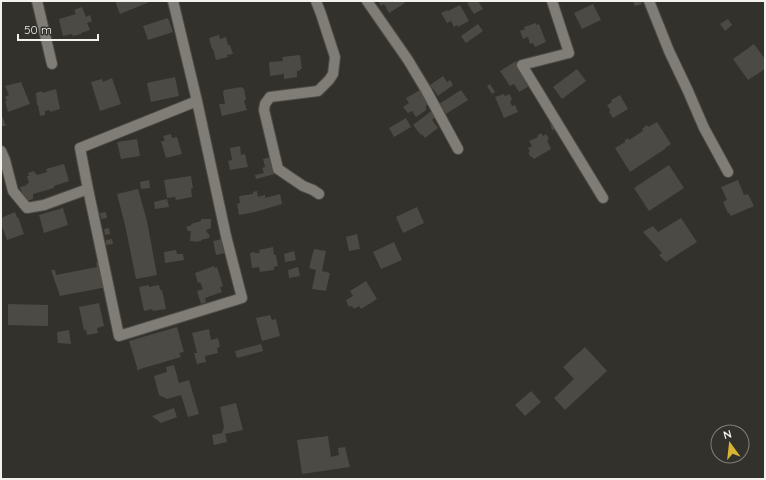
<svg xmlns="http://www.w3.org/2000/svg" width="766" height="480" viewBox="0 0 766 480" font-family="Quicksand,sans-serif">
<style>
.building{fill:#4c4a44}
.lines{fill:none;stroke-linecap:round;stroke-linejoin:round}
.street-casing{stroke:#4f4d48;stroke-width:12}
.street{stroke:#7f7d76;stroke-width:10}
</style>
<rect width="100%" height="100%" fill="#33312b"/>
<path class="building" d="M115 1H152L120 14Z
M378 1H403L405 3 389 13 384 4 381 6Z
M471 1H478L483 9 474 14 467 3Z
M633 1H641L642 4 635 6Z
M593 4 601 20 582 29 574 13Z
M460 5 469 21 458 27 457 25 454 27 451 21 447 23 441 13 447 10 448 11Z
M82 7 86 17 90 15 92 21 87 23 90 30 81 33V34L73 36 72 34 63 36 59 19 76 14 74 10Z
M168 18 173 32 148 40 143 26Z
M728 19 732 25 725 31 720 24Z
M536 23V25L539 24 546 42 535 47 533 43 530 44 528 37 523 39 520 31 525 29 524 27Z
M478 24 483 31 466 43 461 36Z
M219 35 220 39 226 37 228 45H230L233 54 227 55 228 57 216 60 213 49H212L209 38Z
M754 44 765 59V69L748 80 733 59Z
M300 55 302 69H300V71H297V77L284 79V74L270 76 269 62 283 61 282 57Z
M516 61 531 85 519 92 514 84 510 86 500 71Z
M577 69 586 81 562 99 553 87Z
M443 76 447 82 450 80 453 85 438 96 430 85Z
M175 77 179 96 151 102 147 83Z
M112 78 121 104 100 111 91 82 102 79 103 82Z
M21 82 30 104 8 112 5 101H7L5 97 9 95 5 86Z
M490 84 495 92 492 94 487 86Z
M241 87 244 89 246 99 244 101 247 110 222 116 219 104H225L223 93 224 90Z
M56 89 60 109 50 112V110L45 111V115L40 116 38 105H37L36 93 42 91V93Z
M422 89 429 104 426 106V110L416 117 412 111 408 113 403 107 409 103 406 98Z
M461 90 468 100 446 114 439 104Z
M504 94 505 96 510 94 512 100 510 101 512 106 515 105 518 112 504 118 495 97Z
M620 95 628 109 613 118 609 112 610 110 607 105 612 102 611 100Z
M434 109 437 116 432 120 438 128 425 138 422 134 421 135 413 125Z
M1 113 6 126H1Z
M406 118 411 127 394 137 389 128Z
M555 120 557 129 552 130 550 122Z
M657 122 671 144 665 148V149L630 172 615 148 625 142V140L628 138 629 140 643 131 642 129 647 125 648 127Z
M541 133 543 136 546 134 549 139 547 140 551 149 534 159 532 157H531L528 153 530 152 528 148 532 146 529 141 538 137 537 136Z
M171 134 172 138 177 137 182 154 166 158 161 141H165L163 136Z
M137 139 140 156 121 159 117 142Z
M240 146 241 155 245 154 248 167 230 170 228 161 232 160 230 148Z
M271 157 275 174 256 179 255 175 264 173 262 168 265 167 263 159Z
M64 164 69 181 54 186V188L33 194V199L25 202 20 187 27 185 26 184 29 183 27 176H29L28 173 34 171 35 174 36 173 37 175 47 172 46 169Z
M669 165 684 188 649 211 634 188Z
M191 176 193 188 191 189 192 197 176 200 175 197 167 198 164 180Z
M149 180 150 188 141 189 140 182Z
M738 180 744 195 748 194 754 206 731 216 729 213H728L723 202 727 200 721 187Z
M138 189 147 221 157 275 136 279 125 225 117 194Z
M257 191 258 197 265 195V198L280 194 282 204 255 212 239 215 237 204 240 203 239 196 253 194V192Z
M167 199 169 207 155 209 154 202Z
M417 207 424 223 403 233 396 217Z
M63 208 68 225 44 233 39 215Z
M15 212 17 218 18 217 24 234 7 240 1 224V218Z
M106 212 107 218 101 219 100 213Z
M681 218 697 242 666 262 659 255 662 253 643 232 653 226 658 232Z
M201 219H211V228L206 230 208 234 210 235 209 238 201 240V241L195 242 194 241H190L191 231H188L186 227 192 225 191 224 201 221Z
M109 228 110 234 105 235 104 229Z
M357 234 360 249 349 251 346 237Z
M112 239 113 244 106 245V240Z
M222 239 225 253 216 255 213 241Z
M394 242 402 260 381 269 373 252Z
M273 247 274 255H276L278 266 274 267V270L260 272 259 267 252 268 250 253 255 252V253H260L259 250Z
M314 249 326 251 322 271 330 273 326 291 312 289 316 270 309 268Z
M176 250 177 254H183L184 260 165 263 164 252Z
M294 251 296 260 285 262 284 254Z
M101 262 107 287 60 296 51 270H55L56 275 97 267 96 263Z
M214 266 215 268 217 267 223 286 220 287 222 292 205 298 206 302 201 304 197 291 203 289 200 282 198 283 195 273Z
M298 267 300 276 289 278 288 270Z
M366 281 377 299 361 309 359 306 354 309 352 306 349 307 346 300 353 296 350 291Z
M149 285V287L159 285 160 290H162L166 309 153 311 152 309 144 311 139 287Z
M99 303 104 326 97 328 98 333 87 335 86 330H84L79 307Z
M8 304 48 305V326L8 325Z
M270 315 272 320 276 319 280 336 262 341 256 318Z
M177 327 184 352 179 353 181 357 137 370V367L129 341Z
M209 329 211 340 218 338 220 347 217 348 218 353 205 356 206 362 197 364 194 353H197L192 333Z
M69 330 71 344 58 343 57 332Z
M261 344 263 351 237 358 235 351Z
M585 347 607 371 565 410 554 398 574 379 563 367Z
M174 365 179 383 189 380 199 414 188 417 181 395 167 399 159 395 154 376 167 372 166 367Z
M531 391 541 402 525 416 515 405Z
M236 403 243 430 225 434 227 442 214 445 212 435 222 433 224 427 220 407Z
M174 408 177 417 161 423 152 416Z
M328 436 331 457 339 455 338 448 345 447 350 467 302 474 297 440Z"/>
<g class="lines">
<defs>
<path id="street" d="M37 1 52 64
M173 1 197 101 226 236 242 298 119 336 88 189 80 148 197 101
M316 1 321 14 335 57 333 74 329 80 318 91 270 97 265 104 264 110 278 169 303 186 313 190 319 194
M367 1 408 60 426 90 458 149
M552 1 569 53 522 65 603 198
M649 1 669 51 688 91 704 128 728 172
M1 151 5 160 13 191 27 208 44 205 88 189"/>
</defs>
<use href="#street" class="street-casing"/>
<use href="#street" class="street"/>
</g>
<rect width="766" height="480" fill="none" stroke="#f3f2ee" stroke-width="4"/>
<g transform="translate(730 444) rotate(345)"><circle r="19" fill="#33312b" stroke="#807e79"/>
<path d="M0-3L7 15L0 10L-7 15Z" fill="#d8b434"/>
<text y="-6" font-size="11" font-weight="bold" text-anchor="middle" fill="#f3f2ee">N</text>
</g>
<path d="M18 34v6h80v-6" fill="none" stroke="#f3f2ee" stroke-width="2"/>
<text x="24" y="34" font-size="12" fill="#f3f2ee" stroke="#33312b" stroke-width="3" paint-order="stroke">50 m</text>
</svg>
